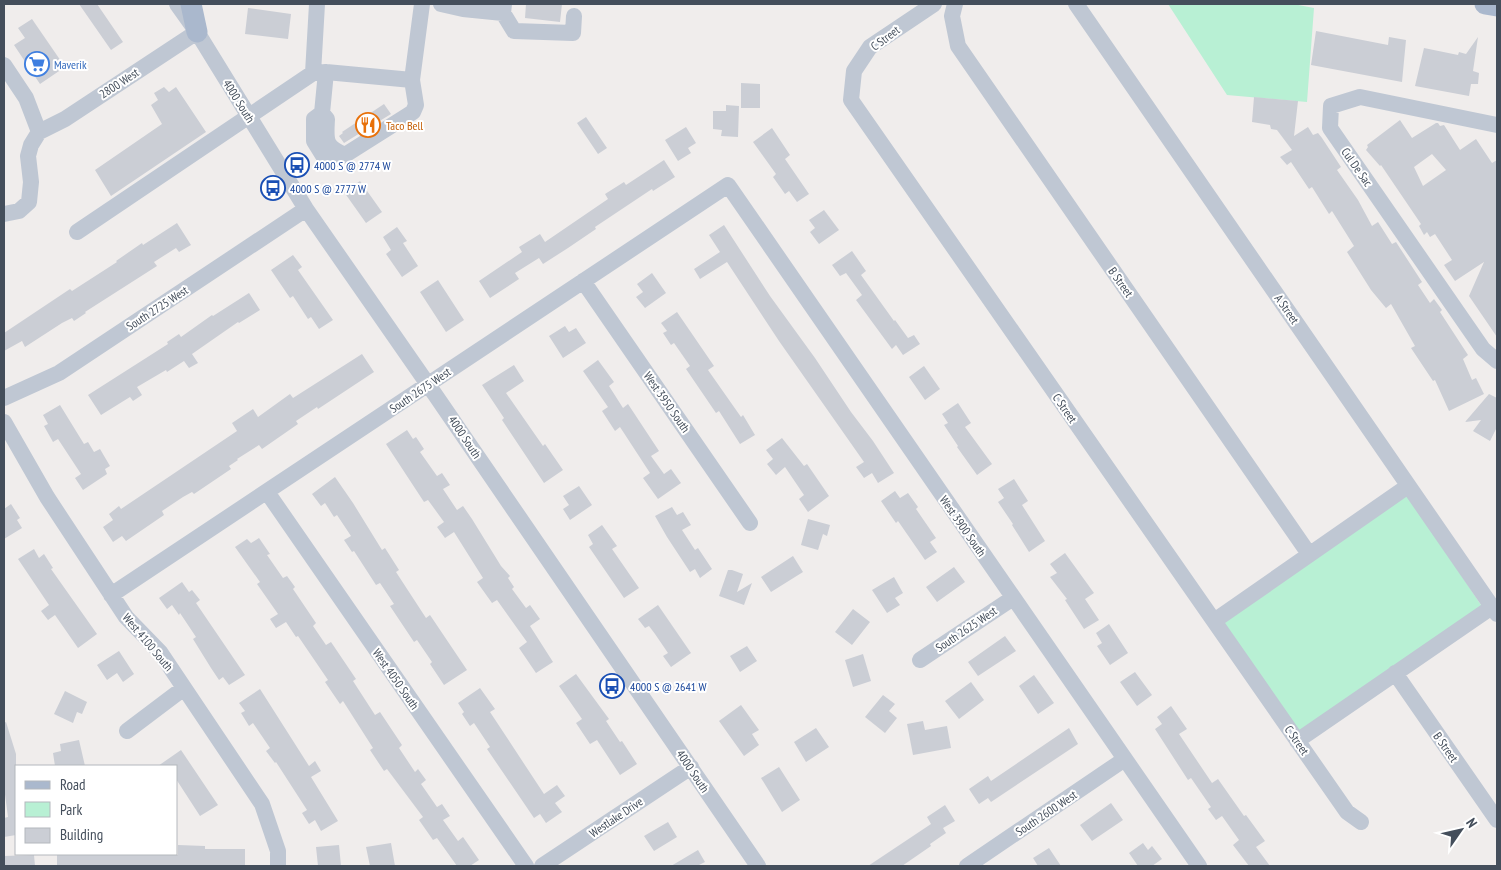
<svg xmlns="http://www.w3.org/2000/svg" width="1501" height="870" viewBox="0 0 1501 870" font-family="'PT Sans Narrow',sans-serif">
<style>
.green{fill:#b8f0d4}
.building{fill:#cbced5;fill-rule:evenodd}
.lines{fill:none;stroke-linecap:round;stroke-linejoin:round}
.minor{stroke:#bfc7d3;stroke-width:16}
.major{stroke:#aab8cd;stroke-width:21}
.labels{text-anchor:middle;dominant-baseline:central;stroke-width:4;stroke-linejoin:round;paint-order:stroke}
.street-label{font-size:12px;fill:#444e5b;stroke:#fff}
.shop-label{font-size:12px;fill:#366cbe;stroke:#fff;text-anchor:start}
.food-label{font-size:12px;fill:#c56008;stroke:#fff;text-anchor:start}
.transit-label{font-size:12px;fill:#164399;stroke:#fff;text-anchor:start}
</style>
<rect width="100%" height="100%" fill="#f0edec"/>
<path class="green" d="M1168 4H1293L1314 8 1307 102 1227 95Z
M1406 492 1483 608 1300 733 1221 619Z"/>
<path class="building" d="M79 4H97L123 42 111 50Z
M526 4H562L560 22 525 18Z
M248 8 291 14 288 39 245 34Z
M32 19 65 67 40 84 14 45 25 38 18 28Z
M1316 31 1388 45 1389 37 1406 40 1402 82 1311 65Z
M1478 37 1473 71 1479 73 1478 84H1471L1469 96 1415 86 1424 48 1458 55 1459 52 1466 54Z
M741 83 760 84V108H741Z
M164 87 169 92 176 87 206 132 111 196 95 170 162 124 151 105 158 100 154 93Z
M1254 97 1298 101 1294 136 1308 127 1313 135 1318 133 1322 138 1341 167 1337 170 1358 200 1372 226 1378 222 1392 244 1396 242 1422 282 1418 285 1430 303 1434 299 1442 310 1440 312 1468 355 1463 359 1472 380 1476 378 1484 394 1449 411 1435 380 1433 381 1411 348 1415 346 1391 304 1386 308 1371 290 1347 252 1354 246 1332 211 1329 214 1312 187 1309 189 1291 162 1287 165 1280 157 1292 150 1277 130 1271 129 1270 125 1252 122Z
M384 104 391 114 344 143 339 136 343 133 342 132Z
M726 105 739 106 738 137 721 136 722 130 713 129V111H726Z
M586 117 607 148 598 154 577 123Z
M1400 120 1412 138 1436 123H1438L1440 126 1444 125 1460 150 1476 139 1492 163 1497 160V337L1469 296 1484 262 1455 281 1444 265 1452 260 1435 234 1430 237 1427 232 1424 235 1419 226 1421 224 1381 165 1380 166 1366 150 1368 147 1367 145ZM1432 154 1446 170 1423 186 1414 167Z
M686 127 696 143 688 148 691 153 678 161 665 140Z
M772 128 790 155 785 159 809 194 797 202 789 191 785 194 773 177 776 174 753 142Z
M664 160 675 177 653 191 652 189 595 227 596 229 568 248 543 264 539 258 515 273 519 279 490 298 479 281 522 252 519 247 540 234 545 242 608 199 605 194 624 182 626 185Z
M360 181 382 212 366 223 344 192Z
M824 210 839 230 819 244 810 232 815 228 809 220Z
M177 223 191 245 179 252 176 248 154 262 157 266 85 312 86 313 74 321 72 318 62 323 25 347 22 341 4 351V333L70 289 72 291 117 262 116 261 142 243 143 245Z
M724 225 770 296 815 358 851 412 873 441 894 473 878 483 872 473 864 478 856 467 864 462 779 341 727 262 700 279 694 269 720 252 709 235Z
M397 227 407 241 403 243 418 266 402 277 386 254 391 250 383 237Z
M852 251 866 271 861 275 894 321 895 320 908 338 914 335 920 344 903 355 896 345 892 349 856 300 862 295 846 273 840 276 832 265Z
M293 255 302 267 298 270 333 320 319 329 311 317 308 319 293 296 290 298 271 270Z
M652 273 666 293 645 308 636 297 643 292 637 284Z
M438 280 464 320 446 332 420 292Z
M249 293 260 310 239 323 238 322 192 354 198 363 189 368 184 361 167 372 166 370 137 387 142 395 133 401 130 397 101 415 88 395 168 344 167 342 179 334 181 337 212 315 213 316Z
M677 312 714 366 708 370 741 417 743 415 755 435 740 444 719 411 716 413 686 369 690 366 674 343 671 345 663 333 667 331 661 323Z
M565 326 569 332 576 328 586 343 563 358 549 336Z
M362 354 374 372 318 409 317 407 296 421 298 424 262 449 259 445 237 459 238 460 229 466 231 469 194 494 192 492 183 497 162 511 164 515 126 541 122 536 113 542 103 527 113 520 109 514 119 506 121 509 237 431 232 423 253 409 258 417 290 394 293 398Z
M598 360 614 382 609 386 623 408 628 404 659 451 651 456 664 474 671 469 681 483 658 499 643 478 650 473 620 427 615 431 602 411 608 407 583 371Z
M514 365 524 381 506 393 543 446 545 444 563 470 544 483 502 420 504 418 482 385Z
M924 366 940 389 925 400 909 377Z
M1489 394 1497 398V427L1490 441 1473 431 1481 420 1465 422Z
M958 403 971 423 965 427 992 464 977 475 957 447 958 446 944 425 948 423 942 414Z
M60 405 84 444 88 442 94 452 100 449 110 466 105 469 107 474 83 490 75 478 81 474 58 439 53 442 44 426 48 424 43 415Z
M407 430 413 439 416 437 424 449 420 452 437 476 442 473 450 485 443 489 457 510 463 506 472 519 501 566 510 576 508 578 514 587 512 589 526 608 530 605 540 619 530 626 553 662 536 673 519 648 527 642 497 600 492 603 477 582 483 578 454 532 445 538 437 527 444 522 428 500 424 502 386 444Z
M782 438 804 466 807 464 829 496 808 512 799 499 804 495 785 467 776 475 767 464 773 459 766 450Z
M335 477 353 503 382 550 385 548 399 570 396 572 426 618 430 615 467 670 444 685 430 664 432 662 417 640 414 642 390 606 394 604 380 583 376 585 354 551 352 552 344 540 351 536 337 515 334 517 325 503 321 506 312 494Z
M1014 479 1028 501 1022 505 1045 541 1029 552 1012 525 1013 524 998 502 1004 498 998 489Z
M579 486 592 505 570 520 563 509 569 505 563 496Z
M895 491 900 498 908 493 918 507 916 509 936 538 930 542 937 552 925 560 898 521 896 523 881 501Z
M11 504 20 518 17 520 22 528 4 539V509Z
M672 507 677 515 683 512 691 525 682 530 695 550 698 548 712 569 700 578 695 569 690 572 667 537 655 516Z
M808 519 830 525 827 536 823 534 818 550 801 545Z
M602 525 617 546 612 549 639 588 624 598 589 547 593 544 588 535Z
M259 538 270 554 267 555 283 578 287 576 295 587 293 589 316 623 313 626 326 645 331 642 356 679 353 681 375 715 380 712 402 745 399 748 415 772 418 769 426 780 421 784 437 807 442 804 450 816 443 820 458 841 463 837 479 860 470 866H457L437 838 433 840 419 820 423 817 387 769 384 771 370 750 373 748 343 701 340 704 325 682 328 680 298 636 296 637 286 622 276 628 270 619 278 614 257 584 260 582 235 547 247 539 251 543Z
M34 549 39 558 44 554 53 568 51 569 97 634 78 648 55 615 48 620 41 611 49 605 18 559Z
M1065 553 1094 593 1085 599 1099 620 1084 629 1065 600 1067 599 1050 577 1057 573 1050 564Z
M793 556 803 572 771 592 761 577Z
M954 567 965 582 937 602 926 587Z
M728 570H732L743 574 737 592 752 583 744 605 719 596Z
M894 577 903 593 895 598 900 605 887 613 872 590Z
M182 582 189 592 192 590 200 600 196 603 245 675 229 685 223 677 219 680 211 668 193 639 196 637 180 613 179 615 172 605 167 609 159 598Z
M658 605 691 653 671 667 663 656 668 653 655 634 649 626 645 628 638 619Z
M853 609 870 622 852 645 835 632Z
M1109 624 1128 653 1110 665 1097 646 1102 643 1096 633Z
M1005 636 1016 651 978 676 968 662Z
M747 646 757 661 740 672 730 656Z
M119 651 134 674 123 682 117 673 107 680 97 665Z
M863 654 871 681 853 687 845 660Z
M1135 672 1152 695 1137 706 1120 682Z
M576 674 609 719 606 721 620 742 622 741 637 764 620 775 597 740 590 744 576 723 582 719 559 686Z
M1034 675 1054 703 1038 714 1019 686Z
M971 682 984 700 959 719 945 701Z
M480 688 495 709 490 712 544 794 557 785 565 796 555 803 562 812 546 823 540 814 534 818 487 749 490 747 474 723 470 726 462 714 464 712 458 703Z
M260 689 309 766 315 761 321 771 311 777 338 821 321 831 315 820 309 824 302 813 307 810 276 762 275 763 266 751 270 748 253 723 249 726 241 713 245 711 239 703Z
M65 691 87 702 82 714 77 712 73 723 54 714Z
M883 695 895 704 889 711 897 718 885 733 865 717Z
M741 705 759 730 752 734 759 745 744 756 719 721Z
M1171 706 1187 729 1179 734 1212 783 1218 779 1244 816 1246 815 1265 841 1256 847 1270 866H1249L1233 845 1239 840 1222 816 1216 820 1208 809 1211 807 1191 778 1188 780 1155 729 1162 724 1157 717Z
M923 721 925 730 947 726 951 748 913 755 907 724Z
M6 722 16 754V835L4 837V818L8 817 4 787V723Z
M816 728 829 747 806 762 794 742Z
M1069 728 1078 744 991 802 988 798 979 804 969 789 988 776 991 781Z
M79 740 85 766H55L53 753 61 751 60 744Z
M181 750 218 805 200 816 176 779V766H158Z
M779 767 800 800 782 812 761 778Z
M1111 803 1123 820 1092 841 1080 825Z
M945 805 955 821 943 828 946 833 930 844 931 846 902 866H868L931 824 927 817Z
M668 822 677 837 654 851 644 836Z
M391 843 395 866H370L366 847Z
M1143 843 1148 850 1152 846 1162 859 1152 866H1138L1129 853Z
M178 845 205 846V849H245V866H57V854L178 855Z
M339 845 341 866H318L316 847Z
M1049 848 1061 866H1038L1033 858Z
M698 850 705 862 697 866H671Z
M34 855 35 866H4V856Z"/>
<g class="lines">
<path class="minor" d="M177 4 197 32 306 209 436 396 758 866
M441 4 463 9 503 13 504 4
M934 4 870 47 854 71 851 100 1347 812 1361 822
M955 4 952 16 958 46 1309 554
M1076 4 1497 614
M503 13 514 31 573 33 574 16
M4 65 26 98 39 132
M326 72 322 113 314 119V141L327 162 345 155 413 112 416 105 412 80
M315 73 326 72 412 80 422 4
M322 113 327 119C326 140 324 146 345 155
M1497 125 1360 97 1331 106 1330 128 1483 349 1497 361
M39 132 65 119 197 32
M4 214 19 211 29 202 31 182 28 156 31 145 39 132
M77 232 313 73 317 4
M583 281 750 523
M4 398 59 373 306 209
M4 422 47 497 126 617 160 652 262 804 278 851V866
M267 492 526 866
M111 595 728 185 1199 866
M1214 621 1408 486
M920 660 1013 598
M1395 673 1497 820
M127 731 184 688
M1297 741 1492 607
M542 866 691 767
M967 866 1125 759"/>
<path class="major" d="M191 4 197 32
M1485 4 1497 6"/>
</g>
<defs>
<symbol id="supermarket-ring" viewBox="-11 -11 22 22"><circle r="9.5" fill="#fff" stroke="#3f7fe0" stroke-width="1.5"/><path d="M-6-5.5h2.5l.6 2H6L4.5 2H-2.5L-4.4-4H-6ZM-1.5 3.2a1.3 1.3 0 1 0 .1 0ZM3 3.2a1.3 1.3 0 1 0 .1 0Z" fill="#3f7fe0"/></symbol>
<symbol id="restaurant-ring" viewBox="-11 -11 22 22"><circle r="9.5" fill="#fff" stroke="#e8710a" stroke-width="1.5"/><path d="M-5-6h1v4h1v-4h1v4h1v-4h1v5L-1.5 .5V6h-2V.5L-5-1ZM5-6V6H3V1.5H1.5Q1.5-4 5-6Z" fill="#e8710a"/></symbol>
<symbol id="bus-ring" viewBox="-11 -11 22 22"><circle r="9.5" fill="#fff" stroke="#1a4fb4" stroke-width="1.5"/><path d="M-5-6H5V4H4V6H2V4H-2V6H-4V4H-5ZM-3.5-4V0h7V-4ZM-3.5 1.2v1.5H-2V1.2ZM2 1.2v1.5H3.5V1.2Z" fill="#1a4fb4"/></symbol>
</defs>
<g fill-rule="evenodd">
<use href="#supermarket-ring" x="23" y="50" width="28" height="28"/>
<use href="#restaurant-ring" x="354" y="111" width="28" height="28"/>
<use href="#bus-ring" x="283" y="151" width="28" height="28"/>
<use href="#bus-ring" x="259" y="174" width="28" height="28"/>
<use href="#bus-ring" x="598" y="672" width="28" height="28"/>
</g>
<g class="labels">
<g class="street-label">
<text transform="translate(885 38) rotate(-37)">C Street</text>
<text transform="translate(119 83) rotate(-33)">2800 West</text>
<text transform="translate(239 101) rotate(58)">4000 South</text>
<text transform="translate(1357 167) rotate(55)">Cul De Sac</text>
<text transform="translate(1121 282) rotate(55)">B Street</text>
<text transform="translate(157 308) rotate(-33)">South 2725 West</text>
<text transform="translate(1287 309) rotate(55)">A Street</text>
<text transform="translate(420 390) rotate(-34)">South 2675 West</text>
<text transform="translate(667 402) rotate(55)">West 3950 South</text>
<text transform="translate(1065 408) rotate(55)">C Street</text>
<text transform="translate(465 437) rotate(56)">4000 South</text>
<text transform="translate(963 526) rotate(55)">West 3900 South</text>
<text transform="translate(966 629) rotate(-34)">South 2625 West</text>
<text transform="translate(148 642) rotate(50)">West 4100 South</text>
<text transform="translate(396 679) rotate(55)">West 4050 South</text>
<text transform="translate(1297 740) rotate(55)">C Street</text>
<text transform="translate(1446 747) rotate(55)">B Street</text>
<text transform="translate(693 771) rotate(56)">4000 South</text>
<text transform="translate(1046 813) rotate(-34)">South 2600 West</text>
<text transform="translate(616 817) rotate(-34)">Westlake Drive</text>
</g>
<g class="shop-label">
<text x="54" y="64">Maverik</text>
</g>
<g class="food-label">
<text x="386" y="125">Taco Bell</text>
</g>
<g class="transit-label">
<text x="314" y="165">4000 S @ 2774 W</text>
<text x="290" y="188">4000 S @ 2777 W</text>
<text x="630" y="686">4000 S @ 2641 W</text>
</g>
</g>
<rect width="1501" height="870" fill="none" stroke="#444e5b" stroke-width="10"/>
<rect x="15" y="765" width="162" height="90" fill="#ffffff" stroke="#b4b8bd"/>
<rect x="25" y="781" width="25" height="8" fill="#aab8cd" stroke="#b4b8bd"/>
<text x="60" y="790" font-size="15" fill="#444e5b">Road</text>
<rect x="25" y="802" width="25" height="15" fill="#b8f0d4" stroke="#b4b8bd"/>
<text x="60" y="815" font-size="15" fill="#444e5b">Park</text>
<rect x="25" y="828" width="25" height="15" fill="#cbced5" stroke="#b4b8bd"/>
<text x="60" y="840" font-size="15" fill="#444e5b">Building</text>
<g transform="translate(1461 830) rotate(56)" stroke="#ffffff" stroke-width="4" paint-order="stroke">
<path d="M0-4L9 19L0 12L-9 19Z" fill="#444e5b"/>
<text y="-8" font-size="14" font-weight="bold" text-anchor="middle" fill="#444e5b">N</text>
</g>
</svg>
